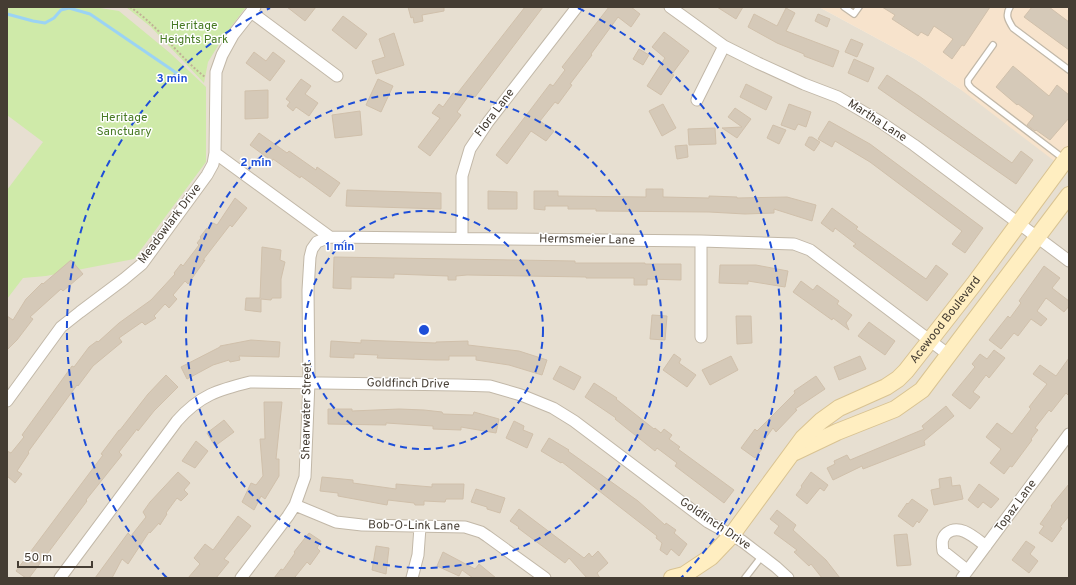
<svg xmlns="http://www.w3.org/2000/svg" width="1076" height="585" viewBox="0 0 1076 585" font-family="Overpass,sans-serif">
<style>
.residential{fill:#e7dfd1}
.commercial{fill:#f7e3cc}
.green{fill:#cfeaa9}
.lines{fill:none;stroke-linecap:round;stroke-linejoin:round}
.stream{stroke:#9bd3f4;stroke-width:3}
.building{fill:#d5c9b8;stroke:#d0c0ab}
.lane-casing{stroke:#c2b8a8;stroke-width:8}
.street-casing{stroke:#c2b8a8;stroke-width:13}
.secondary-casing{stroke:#d9c392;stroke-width:18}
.path{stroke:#c1b096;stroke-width:2;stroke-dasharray:2 2;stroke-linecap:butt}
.lane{stroke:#fff;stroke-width:5.5}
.street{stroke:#fff;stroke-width:11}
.secondary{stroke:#ffeec1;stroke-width:16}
.ring{fill:none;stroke:#1d4ed8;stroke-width:2;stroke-dasharray:7 5}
.labels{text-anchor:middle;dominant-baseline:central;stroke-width:3;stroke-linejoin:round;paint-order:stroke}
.park-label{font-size:12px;fill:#477a23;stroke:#fff}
.street-label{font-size:12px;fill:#453d33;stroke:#fff}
.centre{fill:#1d4ed8;stroke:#fff;stroke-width:2}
.ring-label{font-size:12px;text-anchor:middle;font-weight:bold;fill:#1d4ed8;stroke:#fff;stroke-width:3;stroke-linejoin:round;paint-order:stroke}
</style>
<rect width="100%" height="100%" fill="#f3eee3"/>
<path class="residential" d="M7 7H819L915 59 960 89 1069 155V578H7Z"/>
<path class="commercial" d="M819 7H1069V155L1061 166 960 89 915 59Z"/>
<path class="green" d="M7 7H94L119 11 170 53 206 87V162L134 259 46 276 23 278 7 299V190L43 142 7 115Z
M126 7H246L224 36 208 62 204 83 151 27Z"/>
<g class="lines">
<path class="stream" d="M7 14 33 21 45 23 54 18 61 10 69 8 90 14 181 76"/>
</g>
<path class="building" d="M287 7H316L305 21Z
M408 7H444V11L422 15 423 21 414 23 413 17 411 18Z
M525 7H543L475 97 470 94 457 112 461 115 430 156 418 147 440 118 432 113 439 104 443 107 453 93 456 95Z
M609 7H631L640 14 631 27 618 17 591 54 592 55 570 84 572 85 558 104 555 102 540 121 554 131 546 141 531 131 507 164 496 155 550 84 553 86 565 70 562 67Z
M717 7H743L736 19Z
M882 7H990L964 46 962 45 952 59 943 52 953 39 934 26 928 36 921 32 918 36 892 19 895 15Z
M1032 7H1049L1069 22V50L1024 17Z
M786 8 795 13 786 31 839 51 833 67 804 56V54L777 43 748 27 754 14 777 26Z
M818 14 830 19 827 27 815 21Z
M343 16 367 34 356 49 332 30Z
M664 32 689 51 672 74 674 75 661 95 647 86 665 58 652 47Z
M394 33 404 65 376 74 372 61 385 57 379 39Z
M851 39 863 44 857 57 845 52Z
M639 49 649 55 643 65 633 59Z
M254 52 266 61 273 52 285 61 270 81 246 63Z
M854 59 874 68 868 82 848 73Z
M1013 66 1049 96 1057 85 1069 95V118L1050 140 1036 130 1035 131 1027 125 1034 116 1018 104 1017 105 996 87Z
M887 75 919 96 1012 163 1021 151 1033 160 1016 184 878 88Z
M301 79 311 86 305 94 318 103 309 116 296 107 293 111 287 106 290 102 286 99Z
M378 79 393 86 381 112 366 105Z
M746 84 772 97 766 110 740 97Z
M268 90V118L245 119V91Z
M663 104 676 128 662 136 649 111Z
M789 104 811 112 806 127 798 124 795 130 781 125Z
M735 108 751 119 737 138 722 128 742 127 728 117Z
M360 111 362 135 335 138 332 115Z
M829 121 870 144 983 228 965 253 952 244 962 231 870 162 835 141 832 147 818 139Z
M773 125 786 130 779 144 767 138Z
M715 128 716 144 689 145 688 129Z
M259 133 287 153 289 151 316 170 317 167 340 183 330 197 301 176 300 178 273 159 272 161 250 145Z
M809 137H812L820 142 814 151 805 145Z
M687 145 688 157 677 159 675 146Z
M646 189H663V197L709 198V196L737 197V198L787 197 816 205 812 221 774 209V213L745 214 709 212 596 211V209H568V206H545V210L534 209V191H558V196L646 197Z
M347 190 441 193V209L346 206Z
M488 191 517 192V209H488Z
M235 198 247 208 232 227 230 225 203 260H205L188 284 185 281 173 295 177 299 169 308 165 304 154 316 156 318 145 325 142 322 119 338 122 342 93 366 78 386 77 385 28 452 29 453 17 471 22 474 15 483 7 476V451L11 453 24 437 22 435 72 366 74 367 89 347 97 341 98 342 119 323 151 300 175 274 174 273 181 264 183 266 199 245 197 243 201 238 200 237 207 228 208 230 213 223 217 225Z
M832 208 858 227 856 229 926 279 936 265 948 274 927 301 853 246 856 244 835 228 833 232 821 223Z
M262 247 281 250 280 260 285 262 281 279V298H272L271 300 261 299V312L245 310 246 298H260Z
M334 257 575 261V263H645V264H681V280L647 279V285H634V278H586V277L467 275 456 276V280H448V276L394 274V278L351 277V289L333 288Z
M71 260 83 274 63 291 61 289 30 317 33 319 17 340 7 350V316L13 320 26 299 42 283 43 284Z
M720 265H756L788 271 785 287 748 281V284L719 283Z
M1044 266 1060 278 1052 288 1069 301V306L1064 312 1046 298 1037 311 1047 319 1041 326 1031 319 1018 336 1014 333 1001 349 989 340 1008 316 1010 318 1021 303 1019 301Z
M801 281 813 290 817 285 839 301 837 304 852 315 846 323 849 330 833 318 832 320 793 292Z
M652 315 667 316 665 340 650 339Z
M736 316H751L752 343 737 344Z
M869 322 895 341 885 355 858 336Z
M251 340 280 342 279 357 239 356 240 360 230 362 229 360 213 365 187 379 181 367 220 347V346Z
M361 340 436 343V342L468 341V345L519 351 547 360 542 375 509 365 476 360V356H449V360H436L377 358 378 355 354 354V358L330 357 331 341 361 343Z
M994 350 1005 358 989 378 986 375 973 392 980 397 970 409 952 395 975 367 972 364 980 354 987 359Z
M674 354 681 359 679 363 696 375 687 387 663 370Z
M731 356 738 370 710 385 702 370Z
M860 356 866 369 839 380 834 367Z
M1069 358V396L1066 393 1051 412 1049 410 1035 428 1038 430 1031 439 1032 440 1012 467 1010 466 1004 474 990 463 1001 449 986 437 997 423 1012 434 1031 409 1029 407 1047 384 1033 374 1040 365 1056 376Z
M560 366 581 377 574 390 553 379Z
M166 375 178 387 154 411 138 431 137 429 119 452 122 455 86 500 87 501 29 578H26L16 571 103 455 101 454 119 430H120L148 394Z
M816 376 825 389 795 409 797 410 776 432 773 428 759 447 762 449 755 458 741 448 755 429 757 431 795 393 794 391Z
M594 383 617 398 616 399 654 429 655 428 661 433 664 429 672 435 669 439 680 447 678 449 734 490 724 503 675 466 677 463 657 448 655 451 615 419 616 418 585 397Z
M264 402H282L276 459H279V476L265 499 261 496 254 510 242 502 251 483 256 485 263 476 260 439H265Z
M946 406 954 416 924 441 925 445 863 469 862 466 833 480 827 468 835 464 834 461 847 455 850 460 924 429 922 426Z
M328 409H352V411L399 409 424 410 442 412 443 414 473 415 474 412 499 419 496 433 461 427V430L433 429V426L386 423V425L328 424Z
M224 420 234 432 215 446 207 433Z
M514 421 524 426 523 430 533 434 527 448 506 438Z
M549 438 569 450 568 451 638 501 665 525 666 523 676 530 674 533 687 544 679 556 671 549 667 555 660 550 662 543 656 538 657 536 562 462 561 463 541 451Z
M196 441 208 451 195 468 182 461Z
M178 472 190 483 184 490 188 494 181 501 177 498 166 513 167 514 160 525 159 523 150 533 149 532 128 564 122 559 112 578H95L128 533 131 536 146 517 143 512 150 502Z
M811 472 828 485 824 491 820 488 807 504 796 495 802 487 801 486Z
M322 477 353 480V483L396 489V484L432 487V484H464L463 499H446L445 502 424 501V505H415L414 503 388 500 387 505 338 496V493L320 491Z
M951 477 952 486 960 485 963 499 934 505 931 490 940 488 939 479Z
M979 484 999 499 991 508 983 502 978 508 968 500Z
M1069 484V516L1060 527 1062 528 1052 542 1039 533 1044 526 1040 524 1052 507 1051 506Z
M476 489 505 498 500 513 487 509V507L471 502Z
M912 499 928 510 919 523 917 521 913 527 898 516 907 503 908 504Z
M519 509 584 558 589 553 592 557 598 551 608 563 597 573 600 578H587L569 558 565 563 518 528 519 527 510 521Z
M777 510 796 525 793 530 826 560 840 578H822L811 564 809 566 794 552 797 550 774 533 779 526 770 519Z
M238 516 251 526 224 559 229 562 216 578H188L200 564 194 558 205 544 213 550Z
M309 533 321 541 317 548 320 551 310 565 307 562 295 577 297 578H274L281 569 283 570 295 553 294 552Z
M907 534 911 565 897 566 894 535Z
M1026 541 1035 547 1030 554 1038 561 1029 573 1012 560Z
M376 546 389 548 386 574 372 570Z
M443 552 475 569 479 564 496 578H473L462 570 459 576 437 566Z"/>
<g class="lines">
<defs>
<path id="lane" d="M844 7 854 14 859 7
M1010 7C1005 15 1008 20 1013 28L1069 70
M993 45 968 80V84L971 88 1064 159
M745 578 762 556"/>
<path id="street" d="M670 7 724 46 758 63 804 84 838 97 879 121 914 145 1069 261
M251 12 337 76
M697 100 724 46
M215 153 330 237 701 241 794 244 810 250 949 355
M462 238V176L470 149 488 122 577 7
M701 241V337
M7 401 61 327 80 312 124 279 142 264 207 175 213 164 215 153 216 72 222 55 233 35 255 7
M295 505 336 522 362 525 465 527 481 532 487 536 545 578
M967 570 943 551C942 544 941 538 947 533 960 523 975 538 986 546
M60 578 177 421C200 395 218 390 250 382L458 385 490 386 521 395 553 408 574 421 708 522 742 541 776 567 788 578
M241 578 288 516 295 505 305 477 309 382 308 290 310 257 312 249 317 242 330 237
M412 578 418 555 420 527
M962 578 1069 434"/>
<g id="secondary">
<path d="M795 452 837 432 895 409 922 390 1069 195"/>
<path id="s1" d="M672 578 684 575 711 557 731 536 803 438 821 421 839 408 886 387 898 379 906 371 974 284 1069 155"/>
</g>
</defs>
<use href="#lane" class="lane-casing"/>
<use href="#street" class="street-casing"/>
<use href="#secondary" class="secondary-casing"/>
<path class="path" d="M130 7C159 26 178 56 205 77"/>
<use href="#lane" class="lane"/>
<use href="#street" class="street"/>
<use href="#secondary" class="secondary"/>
</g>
<g class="ring">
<circle cx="424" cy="330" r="119"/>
<circle cx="424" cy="330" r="238"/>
<path d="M167 578A357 357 0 0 1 270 8M578 8A357 357 0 0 1 681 578"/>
</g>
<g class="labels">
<g class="park-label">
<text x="194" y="26">Heritage<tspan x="194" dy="14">Heights Park</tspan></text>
<text x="124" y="118">Heritage<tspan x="124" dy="14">Sanctuary</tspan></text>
</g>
<g class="street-label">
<text transform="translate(495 113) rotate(-53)">Flora Lane</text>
<text transform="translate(877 121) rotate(33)">Martha Lane</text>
<text transform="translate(170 224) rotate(-53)">Meadowlark Drive</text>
<text transform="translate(587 240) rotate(1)">Hermsmeier Lane</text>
<text stroke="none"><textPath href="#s1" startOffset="384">Acewood Boulevard</textPath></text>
<text transform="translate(408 384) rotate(1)">Goldfinch Drive</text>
<text transform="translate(307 411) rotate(-89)">Shearwater Street</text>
<text transform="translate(1016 506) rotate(-54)">Topaz Lane</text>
<text transform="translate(715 524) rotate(34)">Goldfinch Drive</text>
<text transform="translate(414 526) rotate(1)">Bob-O-Link Lane</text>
</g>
</g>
<circle cx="424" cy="330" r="6" class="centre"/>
<g class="ring-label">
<text x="172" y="82">3 min</text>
<text x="256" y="166">2 min</text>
<text x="340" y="250">1 min</text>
</g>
<rect width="1076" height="585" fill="none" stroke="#453d33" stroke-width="16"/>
<path d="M18 561v6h74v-6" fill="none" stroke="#453d33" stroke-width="2"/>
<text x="24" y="561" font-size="12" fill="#453d33" stroke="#ffffff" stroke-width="3" paint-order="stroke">50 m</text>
</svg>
